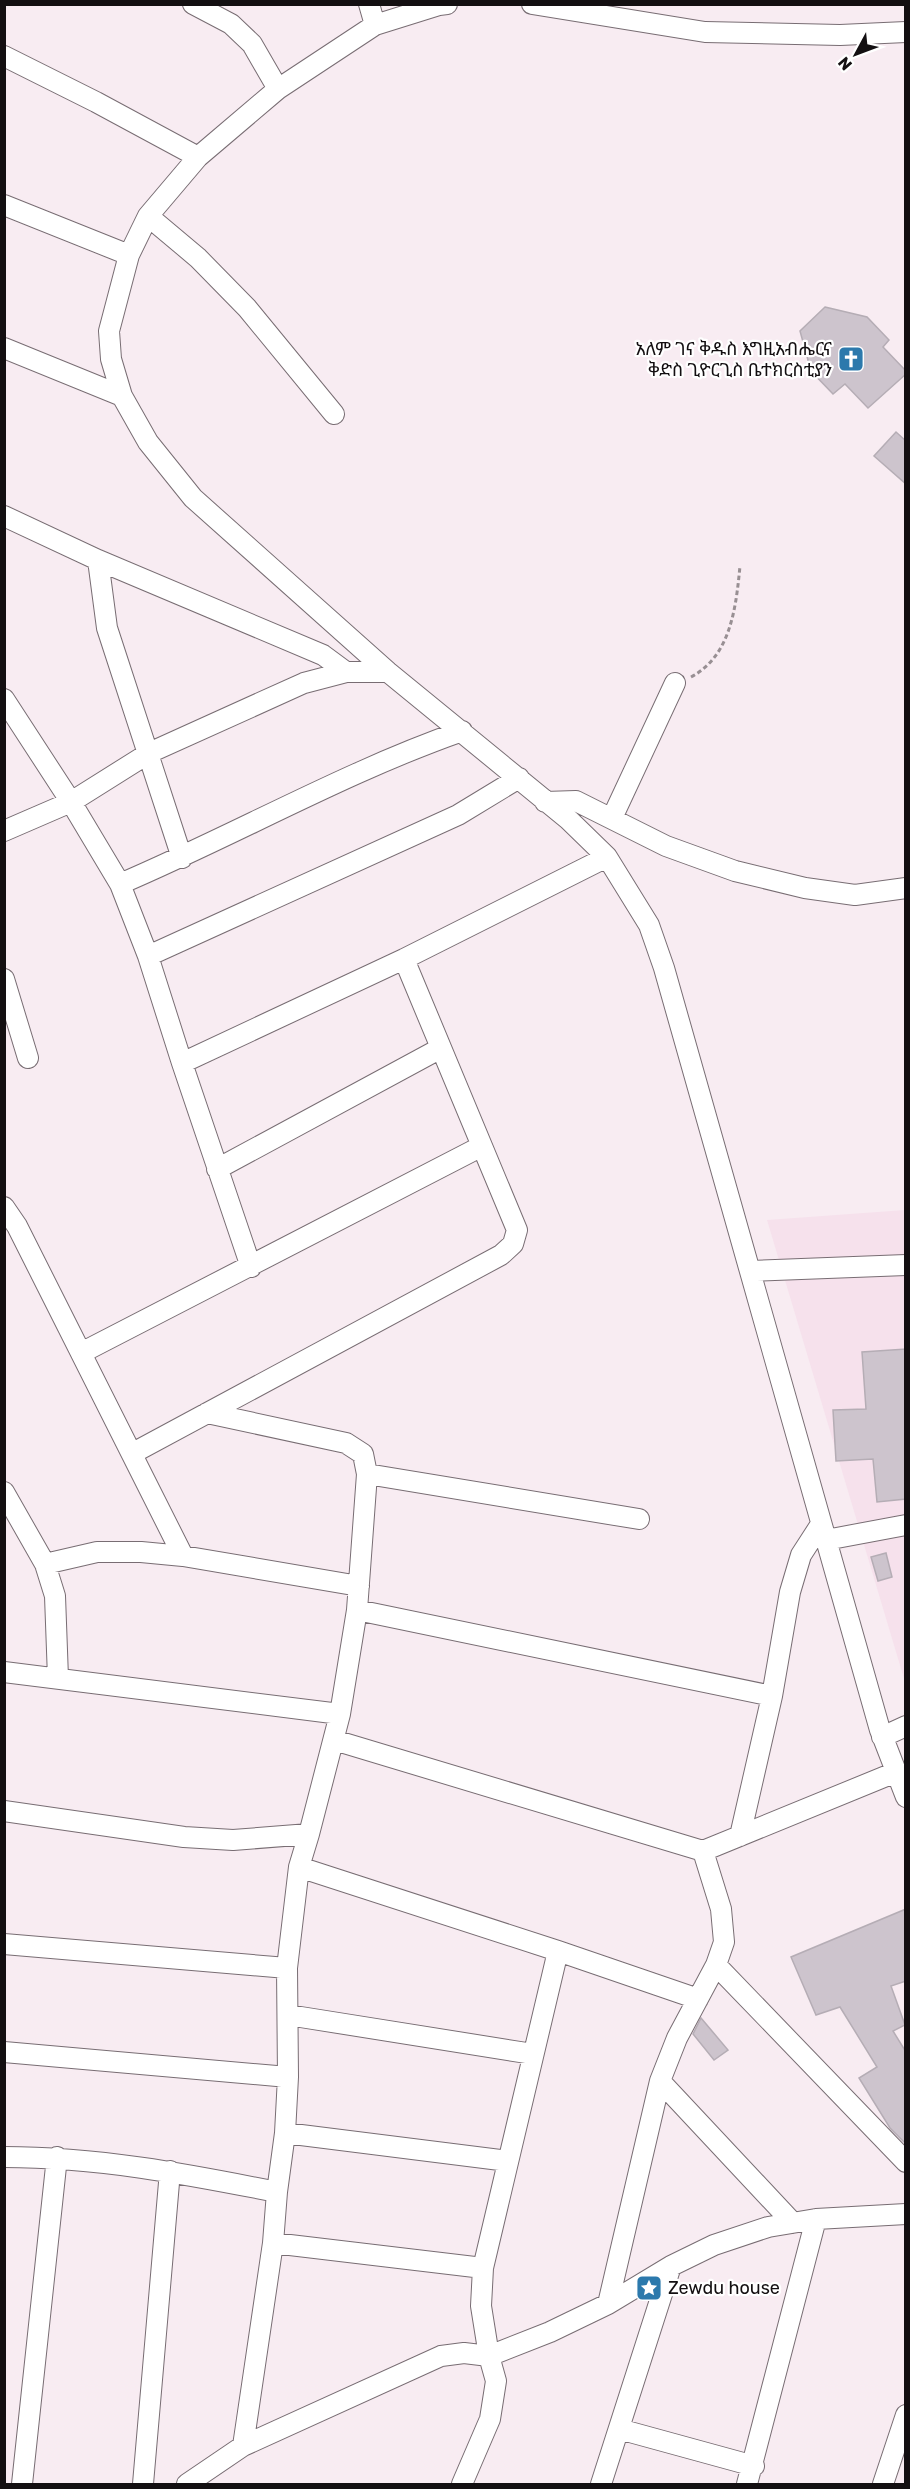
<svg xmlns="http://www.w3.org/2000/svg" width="910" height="2489" viewBox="0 0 910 2489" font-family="Rubik,'Noto Sans Ethiopic',sans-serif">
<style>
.built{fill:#f6e1ec}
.building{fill:#cdc4cd;stroke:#b5adb5;stroke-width:1.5}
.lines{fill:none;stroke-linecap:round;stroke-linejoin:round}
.minor-casing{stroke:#786d73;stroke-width:22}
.path{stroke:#988f93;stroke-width:3;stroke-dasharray:4.5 3;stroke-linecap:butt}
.minor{stroke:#fff;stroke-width:20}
.labels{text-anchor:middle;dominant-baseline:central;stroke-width:4.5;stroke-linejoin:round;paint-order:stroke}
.poi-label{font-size:18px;fill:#130f11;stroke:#fff;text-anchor:end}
</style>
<rect width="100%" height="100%" fill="#f8ecf2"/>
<path class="built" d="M905 1210V1682L767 1220Z"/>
<path class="building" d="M825 307 867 317 889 340 883 347 906 371V374L868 408 845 384 833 394 811 371 800 331Z
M896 432 906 441V484L874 456Z
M906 1349V1499L877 1502 873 1459 836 1461 833 1410 866 1409 862 1352Z
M886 1553 892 1577 878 1581 871 1557Z
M906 1909V1981L891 1986 905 2025 893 2031 906 2052V2144L890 2128 859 2078 877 2067 840 2007 816 2015 791 1957Z
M701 2018 728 2050 714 2060 693 2034Z"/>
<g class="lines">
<defs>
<path id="minor" d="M193 4 231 24 252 44 278 89
M369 4 375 25
M447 4 439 5 375 25 278 89 198 157 148 216 129 255 109 331 111 359 122 396 148 442 193 498 388 672 569 820 607 857 649 925 664 968 880 1730 906 1797
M532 4 705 32 840 35 906 32
M4 56 96 102 198 157
M4 205 129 255
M148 216 198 258 247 308 334 414
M4 348 122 396
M4 516 98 560 323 655 346 672
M98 560 107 628 182 858
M4 699 71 802 120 884 148 956 182 1063 251 1267
M545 802 576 801 666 846 735 871 805 888 855 895 906 888
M612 818 675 683
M4 831 71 802 149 753 304 683 346 672H388
M120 884C235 835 345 772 462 731
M148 956 458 815 519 778
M4 979 28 1058
M182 1063 404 959 607 857
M217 1169 441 1048
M4 1207 17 1226 183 1556
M750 1271 906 1265
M81 1353 482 1146
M207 1413 346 1443 363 1454 367 1474 357 1610 340 1714 309 1834 299 1867 287 1968 288 2077 285 2133 277 2192 273 2243 243 2446
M133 1453 501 1255 513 1244 517 1230 404 959
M367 1474 639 1519
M4 1492 45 1564 55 1596 58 1678
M826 1540 906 1525
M45 1564 97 1552H141L183 1556 359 1586
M357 1610 772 1696
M4 1672 340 1714
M882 1737 906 1726
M334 1740 703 1851 721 1909 724 1942 716 1965 677 2038 660 2081 608 2304
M4 1811 184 1837 233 1840 309 1834
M740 1836 772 1696 790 1592 801 1555 821 1524
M703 1851 896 1772
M299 1867 558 1951 698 1999
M4 1944 287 1968
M716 1965 906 2162
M288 2015 533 2054
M4 2052 288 2077
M660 2081 793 2223
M285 2133 508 2161
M4 2157C97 2157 186 2174 277 2192
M273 2243 483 2268
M619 2429 754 2466
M22 2484 57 2157
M143 2484 170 2171
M187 2484 243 2446 441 2356 464 2353 489 2356 550 2332 608 2304 671 2266 714 2245 768 2227 816 2219 906 2214
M462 2484 490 2419 496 2381 489 2356 481 2306 483 2268 558 1951
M601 2484 671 2266
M747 2484 816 2219
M883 2484 906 2415"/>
</defs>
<use href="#minor" class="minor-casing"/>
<path class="path" d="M691 677C731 656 736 607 740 566"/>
<use href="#minor" class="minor"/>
</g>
<defs>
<symbol id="church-square" viewBox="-11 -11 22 22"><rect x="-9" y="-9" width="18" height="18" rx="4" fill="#2c79ac" stroke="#fff"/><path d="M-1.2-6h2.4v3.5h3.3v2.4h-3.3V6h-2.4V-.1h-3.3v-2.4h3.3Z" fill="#fff"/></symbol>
<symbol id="sight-square" viewBox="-11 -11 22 22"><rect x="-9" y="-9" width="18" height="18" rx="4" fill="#2c79ac" stroke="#fff"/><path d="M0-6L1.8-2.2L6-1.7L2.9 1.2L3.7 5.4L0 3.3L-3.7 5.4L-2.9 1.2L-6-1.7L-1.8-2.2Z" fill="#fff"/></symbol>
</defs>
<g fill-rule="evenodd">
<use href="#church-square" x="836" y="344" width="30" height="30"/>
<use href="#sight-square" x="634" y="2273" width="30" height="30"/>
</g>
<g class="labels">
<g class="poi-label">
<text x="832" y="349">አለም ገና ቅዱስ እግዚአብሔርና<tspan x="832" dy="21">ቅድስ ጊዮርጊስ ቤተክርስቲያን</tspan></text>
<text x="668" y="2288" text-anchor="start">Zewdu house</text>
</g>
</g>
<rect width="910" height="2489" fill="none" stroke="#130f11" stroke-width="12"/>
<g transform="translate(856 54) rotate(229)" stroke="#ffffff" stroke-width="4.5" paint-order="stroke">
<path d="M0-4.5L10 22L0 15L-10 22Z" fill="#130f11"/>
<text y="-9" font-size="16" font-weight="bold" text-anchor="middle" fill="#130f11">N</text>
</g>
</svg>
